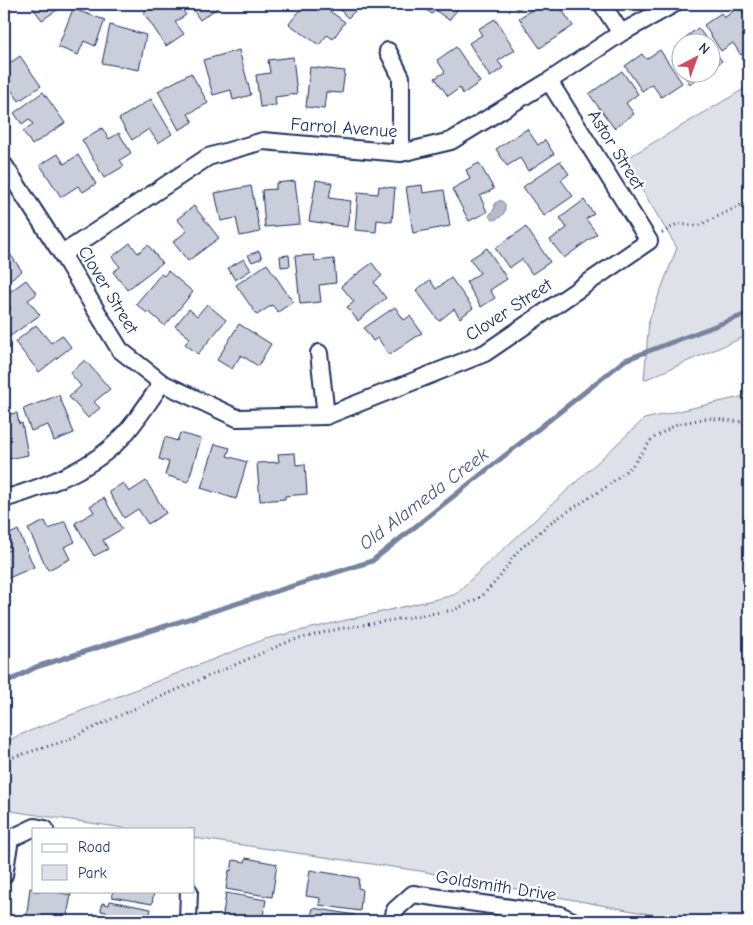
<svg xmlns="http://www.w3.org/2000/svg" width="753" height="925" viewBox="0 0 753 925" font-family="'Comic Neue',sans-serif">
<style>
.green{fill:#dee1e7;stroke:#7c88a2}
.water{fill:#b5bbca;stroke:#77839f}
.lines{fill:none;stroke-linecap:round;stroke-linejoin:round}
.stream{stroke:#77839f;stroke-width:5}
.building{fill:#caceda;stroke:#1b2f5e}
.minor-casing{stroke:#1b2f5e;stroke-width:20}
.path{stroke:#1b2f5e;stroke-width:3;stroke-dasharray:1 4;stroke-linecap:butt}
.minor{stroke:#fff;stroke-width:16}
.labels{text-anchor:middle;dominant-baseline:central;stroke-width:4.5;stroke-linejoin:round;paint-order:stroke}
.street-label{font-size:18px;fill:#1b2f5e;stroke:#fff}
.water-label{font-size:19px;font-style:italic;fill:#49597e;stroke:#fff}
</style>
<rect width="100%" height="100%" fill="#fff"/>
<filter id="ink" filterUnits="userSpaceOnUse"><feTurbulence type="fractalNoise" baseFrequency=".02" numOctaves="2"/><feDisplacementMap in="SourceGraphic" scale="10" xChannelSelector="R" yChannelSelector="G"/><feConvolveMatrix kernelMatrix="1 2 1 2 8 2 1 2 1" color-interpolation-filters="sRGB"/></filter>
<g filter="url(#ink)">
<path class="green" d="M749 86V335L644 380 649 320 677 248 624 160Z
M749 395V921H686L420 871 194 838V829H130L4 810V744L17 736 265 639 454 595 644 419Z"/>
<path class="water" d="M501 200 505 204C506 214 501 219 492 220L489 216C492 211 495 210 495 203Z"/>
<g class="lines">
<path class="stream" d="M4 684 36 667 372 561 625 360 749 313"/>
</g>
<path class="building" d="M30 4H66L42 20Z
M155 4H178L186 15 175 22 184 34 166 46 143 12Z
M189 4H223L200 20Z
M305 4H320L345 22 333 39 327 35 319 45 289 24Z
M334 4H360L361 5 348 18Z
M418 4H462L449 20 435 10 432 14Z
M513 4H526L517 10Z
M541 4H558L573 26 540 48 519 18Z
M739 7 749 22V50L741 55 733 43 721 51 704 25 721 13 724 18Z
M73 9 105 20 95 46 84 41 78 55 58 47Z
M495 19 515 50 498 61 503 68 490 77 469 43 482 35 478 29Z
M110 25 146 35 139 70 102 63Z
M698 28 709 42H690L686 37Z
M710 45 722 61 710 69Z
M456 47 480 82 463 94 460 88 448 96 435 78 445 72 437 60Z
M239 50 251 95 233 100 231 90 213 95 203 60Z
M660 50 682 83 661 97 652 84 642 91 625 66 642 54 646 59Z
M680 53V71L672 59Z
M20 56 41 86 19 101 7 84 4 86V67Z
M293 57 297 94 275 97 276 105 260 107 256 75 270 73 268 60Z
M310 67 345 71 342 93 326 92 324 109 306 107Z
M622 71 638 94 626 103 634 114 614 128 589 94Z
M682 72H705L690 84Z
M191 73 208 103 188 114 193 122 179 130 158 91Z
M43 92 65 123 32 145 23 131 33 124 29 119 22 124 14 113Z
M151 99 172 134 158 143 149 129 132 140 119 119Z
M102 128 109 139 119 133 131 153 120 160 124 166 104 178 82 140Z
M527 129 538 145 545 140 554 154 528 171 520 158 507 166 496 149Z
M58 154 64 164 78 155 96 184 83 192 78 186 61 197 40 165Z
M560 161 569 174 561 180 573 196 544 216 523 187Z
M479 163 494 189 480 196 487 212 469 221 452 189 470 179 466 170Z
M316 180 332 183 329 198 351 201 347 227 309 221Z
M295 181 300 224 265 227 262 190 276 189V183Z
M422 185 423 193 444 190 450 226 413 233 406 187Z
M251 186 260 232 240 236 236 218 221 221 215 193Z
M379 186 395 188 392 222 377 220 376 232 355 230 358 192 378 194Z
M584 200 594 214 586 219 597 234 564 258 550 240 567 228 560 218Z
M194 206 219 238 188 261 173 242 187 231 177 219Z
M526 227 550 262 532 274 522 259 509 268 495 248Z
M130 243 138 253 148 245 162 263 127 290 113 272 120 267 112 257Z
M487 248 507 279 490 290 495 298 481 307 466 282 480 273 470 259Z
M259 251 262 258 252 262 248 255Z
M10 254 22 271 4 284V258Z
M289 255 290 266 281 267 280 256Z
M314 255 315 261 334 259 336 283 319 285 321 302 300 304 295 256Z
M244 259 251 270 235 280 228 268Z
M372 263 382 276 374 282 386 298 358 321 347 307 354 302 341 286Z
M267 264 293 302 278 312 272 305 257 315 236 285Z
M168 271 193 292 165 326 148 311 147 313 136 304 161 274 164 276Z
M451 278 473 308 460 318 454 309 439 321 416 290 430 280 436 289Z
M26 280 37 294 28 300 40 315 9 337 4 330V314L11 309 4 296Z
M207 304 226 320 198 354 185 344 190 338 175 326 189 309 197 316Z
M395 307 404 320 410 316 422 333 389 355 378 338 373 341 364 328Z
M239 324 271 344 258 366 241 355 232 369 217 360Z
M36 325 51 343 62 335 71 347 39 372 15 342Z
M85 360 110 389 94 402 100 408 88 418 69 397 81 386 70 373Z
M59 395 74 433 54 441 48 425 31 431 23 409Z
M17 413 19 424 22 423 28 455 4 460V415Z
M180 433 201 439 188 482 165 475 169 462 159 459 165 437 177 441Z
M215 444 230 448 227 456 247 462 236 499 201 488Z
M295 453 296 465 305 464 307 494 285 496V499L260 501 257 463 279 462 278 454Z
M146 481 166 513 148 524 138 509 124 518 109 492 123 483 129 492Z
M104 498 122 529 103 540 108 549 94 556 75 523 94 512 90 506Z
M45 521 49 529 65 521 75 542 64 547 70 559 48 570 28 529Z
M18 530 34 567 4 580V552L10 550 4 537Z
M246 858 277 864 272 897 226 889 229 870 231 871 233 860 245 862Z
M310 870 359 878 358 888 362 889 360 911 319 905 320 898 306 896Z
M30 888 34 889V891H50L71 895 66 921H26Z
M113 891H154L152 904 112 897Z
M226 893 266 900 262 921H222Z
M110 901 151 909 148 921H108L109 920 105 919 107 912 101 911 102 903 109 905Z
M313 908 355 915 353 921H310Z"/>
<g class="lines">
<defs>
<path id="minor" d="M602 4 621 33
M388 51 401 77V153
M4 165 62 254 120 350 162 383 237 418 326 416 485 353 649 241 549 81
M62 254 208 157 263 141 401 153 451 141 549 81 621 33 674 4
M319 353 326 416
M4 499C47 486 93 469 124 435 138 419 150 400 162 383
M4 875 10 839 35 827 45 829
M188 921 189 891
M393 921 395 910 413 894 560 915 573 921"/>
</defs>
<use href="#minor" class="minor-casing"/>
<path class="path" d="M662 233 677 224 698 226 749 201
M4 760 65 741 151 701 290 641 338 629 454 610 481 597 499 578 517 552 550 523 606 487 632 466 652 439 677 424 708 418 749 423"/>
<use href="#minor" class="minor"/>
</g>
</g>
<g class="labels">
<g class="street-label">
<text transform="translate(344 128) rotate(4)">Farrol Avenue</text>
<text transform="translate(616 150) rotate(58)">Astor Street</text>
<text transform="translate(108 290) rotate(59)">Clover Street</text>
<text transform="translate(509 310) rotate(-33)">Clover Street</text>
<text transform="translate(496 886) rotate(9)">Goldsmith Drive</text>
</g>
<g class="water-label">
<text transform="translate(424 499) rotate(-37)">Old Alameda Creek</text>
</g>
</g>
<rect width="753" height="925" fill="none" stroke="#fff" stroke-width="20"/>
<rect x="10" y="10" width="733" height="905" fill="none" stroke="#1b2f5e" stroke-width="2" filter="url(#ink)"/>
<rect x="32" y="828" width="162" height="65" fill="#ffffff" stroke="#a4acbf"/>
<rect x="42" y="844" width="25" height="8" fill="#ffffff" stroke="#a4acbf"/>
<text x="78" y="852" font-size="15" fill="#1b2f5e">Road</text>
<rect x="42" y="865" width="25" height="15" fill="#dee1e7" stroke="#a4acbf"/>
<text x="78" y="878" font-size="15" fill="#1b2f5e">Park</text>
<g transform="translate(696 58) rotate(41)"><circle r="24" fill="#ffffff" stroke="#a4acbf"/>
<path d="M0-4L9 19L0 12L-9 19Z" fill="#d1495b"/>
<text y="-8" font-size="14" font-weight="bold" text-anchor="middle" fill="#1b2f5e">N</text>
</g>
</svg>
